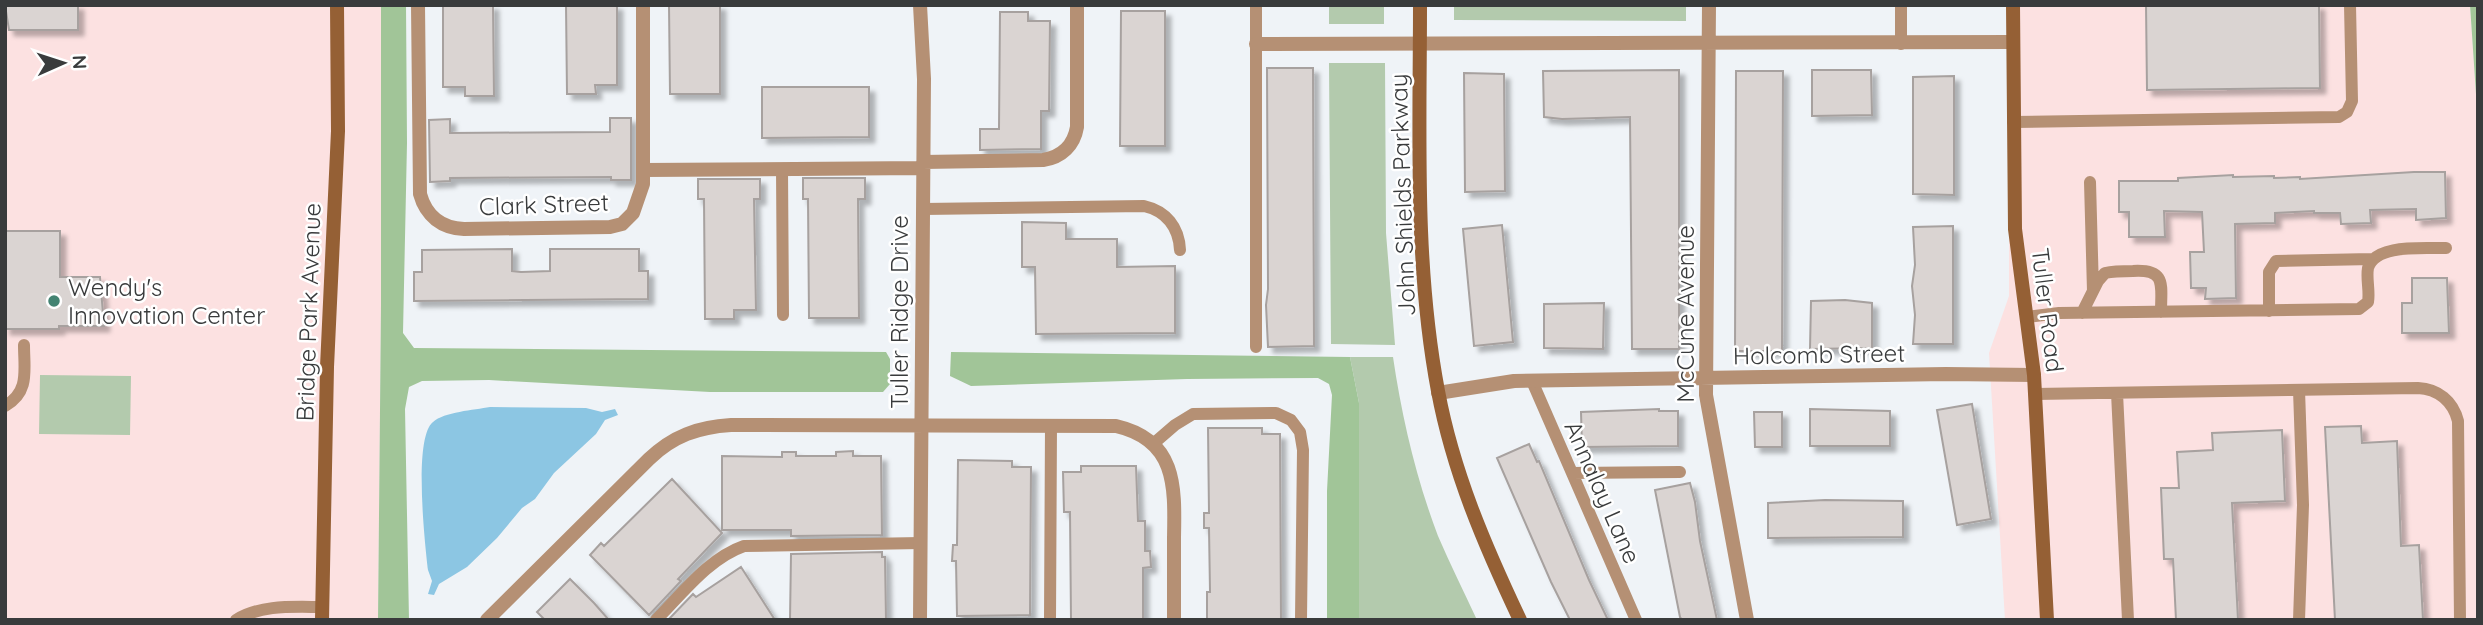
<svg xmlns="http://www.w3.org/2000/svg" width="2483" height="625" viewBox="0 0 2483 625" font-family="Quicksand,sans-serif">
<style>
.commercial{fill:#fce1e1}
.green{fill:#b3caad}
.forest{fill:#a1c598}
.water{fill:#8cc6e3}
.building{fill:#dad4d2;stroke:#a7a19f;stroke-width:2;filter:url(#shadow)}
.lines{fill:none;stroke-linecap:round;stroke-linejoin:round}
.lane{stroke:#b59074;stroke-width:12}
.street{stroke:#b59074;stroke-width:14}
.secondary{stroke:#956035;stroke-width:14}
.poi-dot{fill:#438372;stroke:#fff;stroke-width:2.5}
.labels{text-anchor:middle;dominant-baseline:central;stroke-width:5;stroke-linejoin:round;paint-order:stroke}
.street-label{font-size:24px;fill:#393b3c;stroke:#fff}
.poi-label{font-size:24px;fill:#393b3c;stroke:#fff;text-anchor:start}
</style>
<defs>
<filter id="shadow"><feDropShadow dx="5.5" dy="5.5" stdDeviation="2" flood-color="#0004"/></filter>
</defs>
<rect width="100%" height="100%" fill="#eff3f7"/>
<path class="commercial" d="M5 5H381V305L378 620H5Z
M2009 5H2470L2478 124V620H2005L1989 353 2009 296Z"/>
<path class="green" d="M1329 5H1384V24H1329Z
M1454 5H1686V21L1454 20Z
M1329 63H1385L1386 233 1395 345 1331 344Z
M1350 357H1393C1402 418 1416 478 1438 536 1450 564 1464 592 1477 620H1359V403Z
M40 375 131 376 130 435 39 434Z"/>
<path class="forest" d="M381 5H406L407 143 403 333 414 348 886 352 890 359V384L883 392H710L489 380 422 381 409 387 405 409 409 620H378L381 305Z
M2470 5H2478V124Z
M951 352 1350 357 1359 403V620H1327V491L1332 395 1329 384 1318 378 1187 379 971 386 950 376Z"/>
<path class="water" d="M490 407 586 408 602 412 615 409 618 415 605 420 596 434 554 473 535 499 522 508 497 538 467 567 439 584 434 595 428 594 432 581 428 570C425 544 413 438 433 422 444 412 474 410 490 407Z"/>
<path class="building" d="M5 5H78V30H9Z
M443 5H493L494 96H465V87H443Z
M566 5H617V85H595L596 94H567Z
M669 5H720V94H670Z
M2146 5H2319L2320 88 2147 90Z
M1121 11H1165V146H1120Z
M1000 12H1028V21H1050L1049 111H1041V149L980 150V129H999Z
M1267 68H1313L1314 346 1268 347 1266 305 1268 289Z
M1679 70V349H1632L1630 117 1562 119 1544 117 1543 71Z
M1812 70H1871L1872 115 1812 116Z
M1736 71H1783L1782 351H1735Z
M1464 73 1504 74 1505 191 1465 192Z
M1954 76V195L1913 194V77Z
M762 87H869V137L762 138Z
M610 118H631V180H611V177L450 178V181L430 182 429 120 450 119V133L610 132Z
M2414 172H2445L2446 218 2416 220V209L2370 210 2371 223 2341 224 2340 213H2314V211L2275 213V223L2235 224 2236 298 2205 299 2206 288H2191L2190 252H2204L2202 212 2164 211 2165 237H2129V212H2119V181H2178V178L2233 175V177L2274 176V178L2300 177V179Z
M803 178H865V199H858L859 318H809L808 199H803Z
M698 179H760V199H754L756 310H734V319H705L704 199H698Z
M1022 222 1066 223V239H1117V267L1175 266V333L1036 334 1035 267H1022Z
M1502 225 1513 342 1474 346 1463 229Z
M1953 226V344H1913L1915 315 1912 286 1915 265 1913 227Z
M5 231H60V277H100L104 326H59V329H5Z
M512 249V271L521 272 550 271V249H639V271H648V299L414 301V272H422V250Z
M2412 278H2447L2449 333H2402V303H2412Z
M1845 300 1872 303V348L1810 349 1811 301Z
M1604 303 1603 349 1544 348V304Z
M1972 404 1991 519 1957 525 1937 410Z
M1659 409V411H1678V446L1582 447 1581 412Z
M1810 409 1890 411V446H1810Z
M1754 412H1782V447H1755Z
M2361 426 2362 443 2397 441 2401 546 2419 545 2423 620H2335L2325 427Z
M1208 428H1262V434H1280L1281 620H1207V592H1210L1209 528H1204V513H1209Z
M2282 430 2285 501 2232 503 2238 620H2176L2173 559H2164L2161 488H2179L2177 452 2213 450 2212 433Z
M1529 444 1537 462 1539 461 1589 580 1608 620H1570L1551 582 1497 458Z
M853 451V456H881L882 535 791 536V530H722V456L782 457V452H796V456H836V452Z
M958 460 1012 461V467H1031L1030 615 957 616 956 561H952L953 545H957Z
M1081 466H1136L1138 521H1145V551H1150L1151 567 1143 568V620H1071L1070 512H1064L1063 472H1081Z
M672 479 722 533 678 579 681 581 649 615 590 555 601 543 604 546Z
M1690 483 1695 502 1700 541 1717 620H1682L1680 617 1655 490Z
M1825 500 1903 501V537L1768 538V503Z
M882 552V557H885L886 620H790L791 554Z
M741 567 775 620H668L693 594 696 597Z
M570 579 594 603 609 620H545L537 612Z"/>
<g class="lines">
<path class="lane" d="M1901 5V44
M2013 122 2339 117 2347 112 2352 101 2350 5
M782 169 783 315
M2090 182 2093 291
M923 209 1144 206C1166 211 1179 227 1180 250
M2269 311V272L2276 261 2372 259
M2082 313 2098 281 2105 273C2114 271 2124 271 2133 271 2167 269 2161 285 2161 312
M2027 317 2059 313 2359 309 2368 302C2370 291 2366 279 2368 268 2375 243 2425 249 2446 248
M1256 347V5
M1532 381 1636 620
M2299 390 2303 505 2299 620
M2117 393 2128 620
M2035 394 2418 388C2438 389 2453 401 2458 421L2460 620
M5 406C30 392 24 370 24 345
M1153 444 1175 425 1193 414 1276 413 1291 420 1300 432 1303 450 1301 620
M1572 473 1680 472
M236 620C261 604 295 607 323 607
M656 620C682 594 709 558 744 546L921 543
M1050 620 1051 425"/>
<path class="street" d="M418 5 420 194C426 216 442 228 464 229L610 227 622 224 633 213 643 184V5
M1709 5 1706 395 1747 620
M1256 44 2013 42
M923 162 1043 160C1062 157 1074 145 1077 127V5
M644 170 923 168
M1438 393 1514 381 1946 374 2034 375
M487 620 649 459C673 436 698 427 731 425L1116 426C1177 440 1175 487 1174 538 1174 565 1174 593 1174 620
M920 620 924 79 920 5"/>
<path class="secondary" d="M1420 5C1420 134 1414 264 1438 391 1453 472 1485 546 1520 620
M2013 5 2015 229 2034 375 2047 620
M322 620 327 367 338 131 337 5"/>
</g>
<circle class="poi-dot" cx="54" cy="301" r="7"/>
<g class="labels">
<g class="street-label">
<text transform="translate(1402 195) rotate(-92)">John Shields Parkway</text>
<text transform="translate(544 204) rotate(-2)">Clark Street</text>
<text transform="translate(2048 310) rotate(83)">Tuller Road</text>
<text transform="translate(308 312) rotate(-88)">Bridge Park Avenue</text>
<text transform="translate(899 312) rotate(-90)">Tuller Ridge Drive</text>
<text transform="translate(1685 314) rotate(-90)">McCune Avenue</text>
<text transform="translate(1819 354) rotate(-1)">Holcomb Street</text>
<text transform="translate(1603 492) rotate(66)">Annalay Lane</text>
</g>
<g class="poi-label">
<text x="68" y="287">Wendy's<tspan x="68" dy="28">Innovation Center</tspan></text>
</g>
</g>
<rect width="2483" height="625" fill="none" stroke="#393b3c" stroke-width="14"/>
<g transform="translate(63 63) rotate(87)" stroke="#ffffff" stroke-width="5" paint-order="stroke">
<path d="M0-5L12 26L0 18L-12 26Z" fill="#393b3c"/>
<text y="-10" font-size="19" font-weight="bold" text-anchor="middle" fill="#393b3c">N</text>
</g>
</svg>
